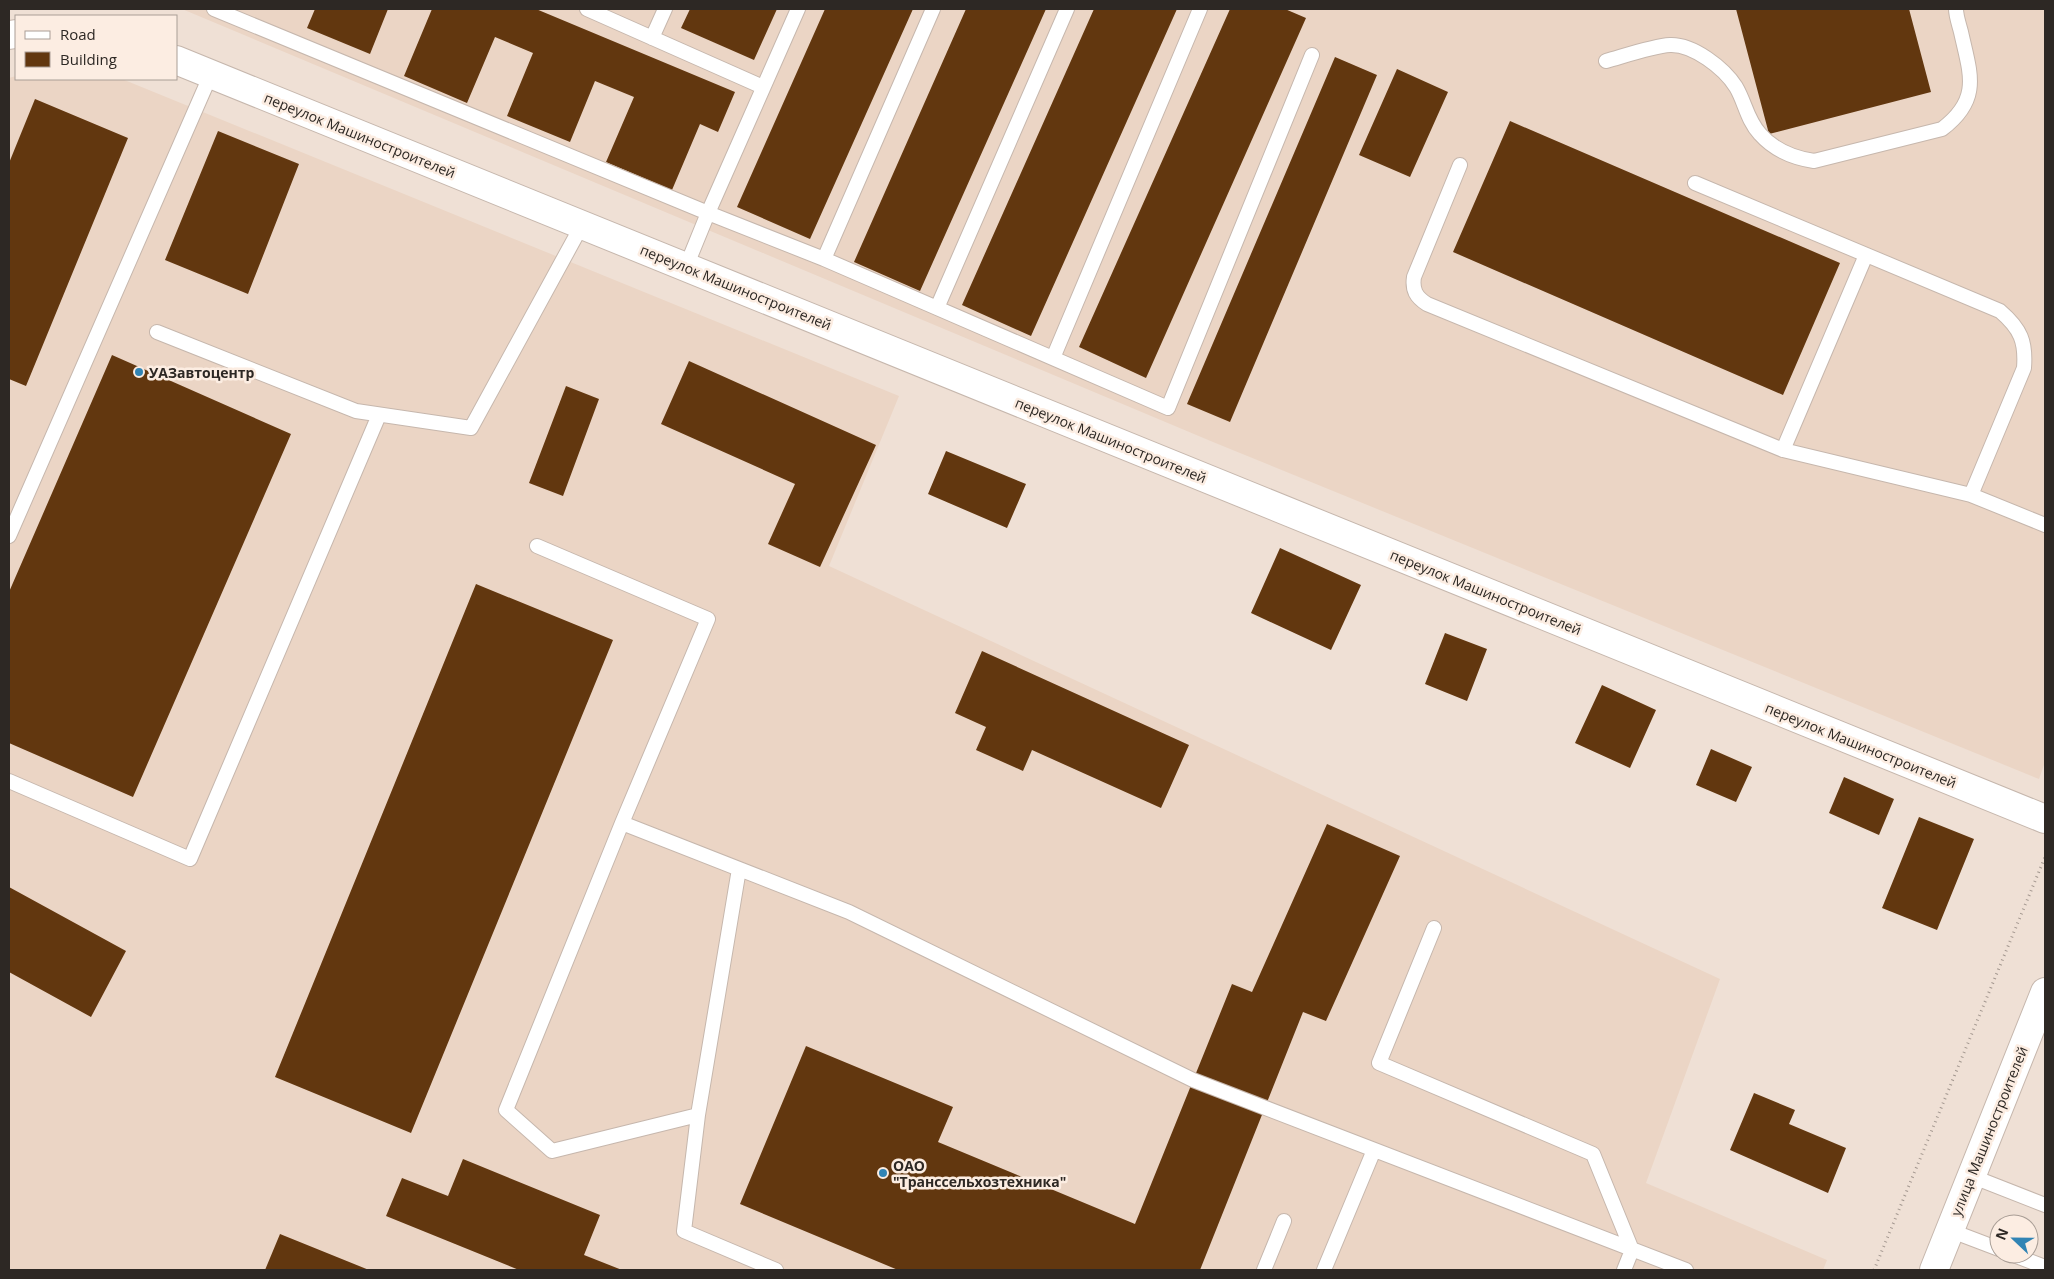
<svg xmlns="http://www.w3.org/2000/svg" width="2054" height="1279" viewBox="0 0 2054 1279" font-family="'Open Sans',sans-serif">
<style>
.built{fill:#ebd5c5}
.building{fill:#62370f}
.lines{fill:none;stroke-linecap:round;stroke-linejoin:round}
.lane-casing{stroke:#c6b7ad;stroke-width:16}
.street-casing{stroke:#c6b7ad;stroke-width:30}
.secondary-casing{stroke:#c6b7ad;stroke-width:30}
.path{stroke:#a49890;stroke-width:3;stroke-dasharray:1 4;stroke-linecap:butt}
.lane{stroke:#fff;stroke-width:14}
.street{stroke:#fff;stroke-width:28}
.secondary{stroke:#fff;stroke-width:28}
.poi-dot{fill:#3184b4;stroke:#fcede2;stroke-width:2}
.labels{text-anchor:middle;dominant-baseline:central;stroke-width:5;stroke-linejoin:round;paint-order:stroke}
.street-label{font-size:14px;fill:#2d2824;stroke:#fcede2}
.poi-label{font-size:14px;font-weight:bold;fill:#2d2824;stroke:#fcede2;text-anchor:start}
</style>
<rect width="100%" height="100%" fill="#efe0d5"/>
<path class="built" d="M182 9H2045V762L2039 779 1213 442Z
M16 76V79H122L899 396 829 566 1720 979 1646 1183 1827 1260 1823 1270H9V78Z"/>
<path class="building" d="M315 9H388L370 54 307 28Z
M432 9H536L735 92 718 132 700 124 672 190 606 162 634 97 595 81 570 142 507 116 533 53 495 37 467 103 404 76Z
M690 9H777L754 60 681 28Z
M825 9H913L810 239 737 207Z
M966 9H1046L920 291 854 262Z
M1094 9H1177L1031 336 962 305Z
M1230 9H1285L1306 18 1146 378 1079 347Z
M1736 9H1909L1931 92 1769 134Z
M1335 57 1377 75 1230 422 1187 404Z
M1397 69 1448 92 1410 177 1359 155Z
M35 99 128 138 26 386 9 379V163Z
M1510 121 1840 263 1783 395 1453 252Z
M218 131 299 164 248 294 165 260Z
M112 355 291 434 133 797 9 743V592Z
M689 361 876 445 820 567 768 544 795 484 661 424Z
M566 386 599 399 563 496 529 483Z
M946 451 1026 484 1007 528 928 494Z
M1280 548 1361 585 1331 650 1251 613Z
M476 584 613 640 411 1133 275 1077Z
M1445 633 1487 649 1467 701 1425 684Z
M982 651 1189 745 1161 808 1032 750 1023 771 976 750 986 727 955 713Z
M1602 685 1656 710 1630 768 1575 743Z
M1711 749 1752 767 1736 802 1696 785Z
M1844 777 1894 799 1879 835 1829 813Z
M1919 817 1974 839 1937 930 1882 908Z
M1327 824 1400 856 1326 1021 1303 1012 1200 1270H898L740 1204 806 1046 953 1107 938 1142 1135 1224 1232 984 1252 992Z
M9 887 126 951 91 1017 9 972Z
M1754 1093 1795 1110 1789 1124 1846 1148 1828 1193 1730 1150Z
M463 1159 600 1215 584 1255 622 1270H519L386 1216 402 1178 448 1196Z
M280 1234 369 1270H265Z"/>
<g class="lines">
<defs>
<path id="lane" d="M214 9 708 213 798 9
M587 9 763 87
M652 38 665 9
M1606 61C1624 56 1653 46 1670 45 1693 44 1724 68 1736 87 1745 102 1747 120 1760 134 1774 150 1794 158 1814 161L1942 129C1982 99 1970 73 1961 32 1959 24 1956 16 1956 9
M1460 165 1414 277C1412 290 1416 297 1427 304L1783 450 1971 495 2045 525
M1695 183 2000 311C2021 329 2026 342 2024 368L1971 495
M824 259 933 9
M686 267 708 213 824 259 1168 408 1312 55
M937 308 1067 9
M157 332 356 411 471 428 582 225
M1053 358 1200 9
M1783 450 1866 255
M9 536 211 74
M537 546 708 619 622 823 506 1110 552 1151 698 1115
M9 781 190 859 379 415
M622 823 849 912 1193 1080 1686 1270
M739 869 698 1115 684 1231 776 1270
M1434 928 1379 1063 1593 1154 1632 1250 1624 1270
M1971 1176 2045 1205
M1949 1230 1999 1249
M2011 1254 2045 1267
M1264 1270 1284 1221
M1324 1270 1374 1150"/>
<path id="street" d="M9 35 16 34
M176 60 2045 819"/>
<path id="secondary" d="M1934 1270 2045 992"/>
</defs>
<use href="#lane" class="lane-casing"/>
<use href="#street" class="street-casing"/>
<use href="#secondary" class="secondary-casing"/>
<path class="path" d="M1874 1270 2045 857"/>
<use href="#lane" class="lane"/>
<use href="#street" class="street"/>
<use href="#secondary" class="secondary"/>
</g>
<g class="poi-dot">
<circle cx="139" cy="372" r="5"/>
<circle cx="883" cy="1173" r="5"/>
</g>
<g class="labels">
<g class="street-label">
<text transform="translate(360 135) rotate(22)">переулок Машиностроителей</text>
<text transform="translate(736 287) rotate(22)">переулок Машиностроителей</text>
<text transform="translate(1111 440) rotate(22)">переулок Машиностроителей</text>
<text transform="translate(1486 592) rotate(22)">переулок Машиностроителей</text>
<text transform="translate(1861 745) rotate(22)">переулок Машиностроителей</text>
<text transform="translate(1989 1131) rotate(-68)">улица Машиностроителей</text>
</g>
<g class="poi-label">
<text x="149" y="372">УАЗавтоцентр</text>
<text x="893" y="1165">ОАО<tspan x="893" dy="16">"Транссельхозтехника"</tspan></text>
</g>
</g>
<rect width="2054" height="1279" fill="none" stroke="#2d2824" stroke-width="20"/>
<rect x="15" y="15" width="162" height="65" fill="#fcede2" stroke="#a99e96"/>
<rect x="25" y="31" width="25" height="8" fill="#ffffff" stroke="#a99e96"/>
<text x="60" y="40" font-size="15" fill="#2d2824">Road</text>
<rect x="25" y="52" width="25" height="15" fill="#62370f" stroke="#a99e96"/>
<text x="60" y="65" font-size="15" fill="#2d2824">Building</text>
<g transform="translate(2014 1239) rotate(292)"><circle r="24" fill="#fcede2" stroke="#a99e96"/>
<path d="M0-4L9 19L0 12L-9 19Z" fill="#3184b4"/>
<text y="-8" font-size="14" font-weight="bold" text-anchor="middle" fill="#2d2824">N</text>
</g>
</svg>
